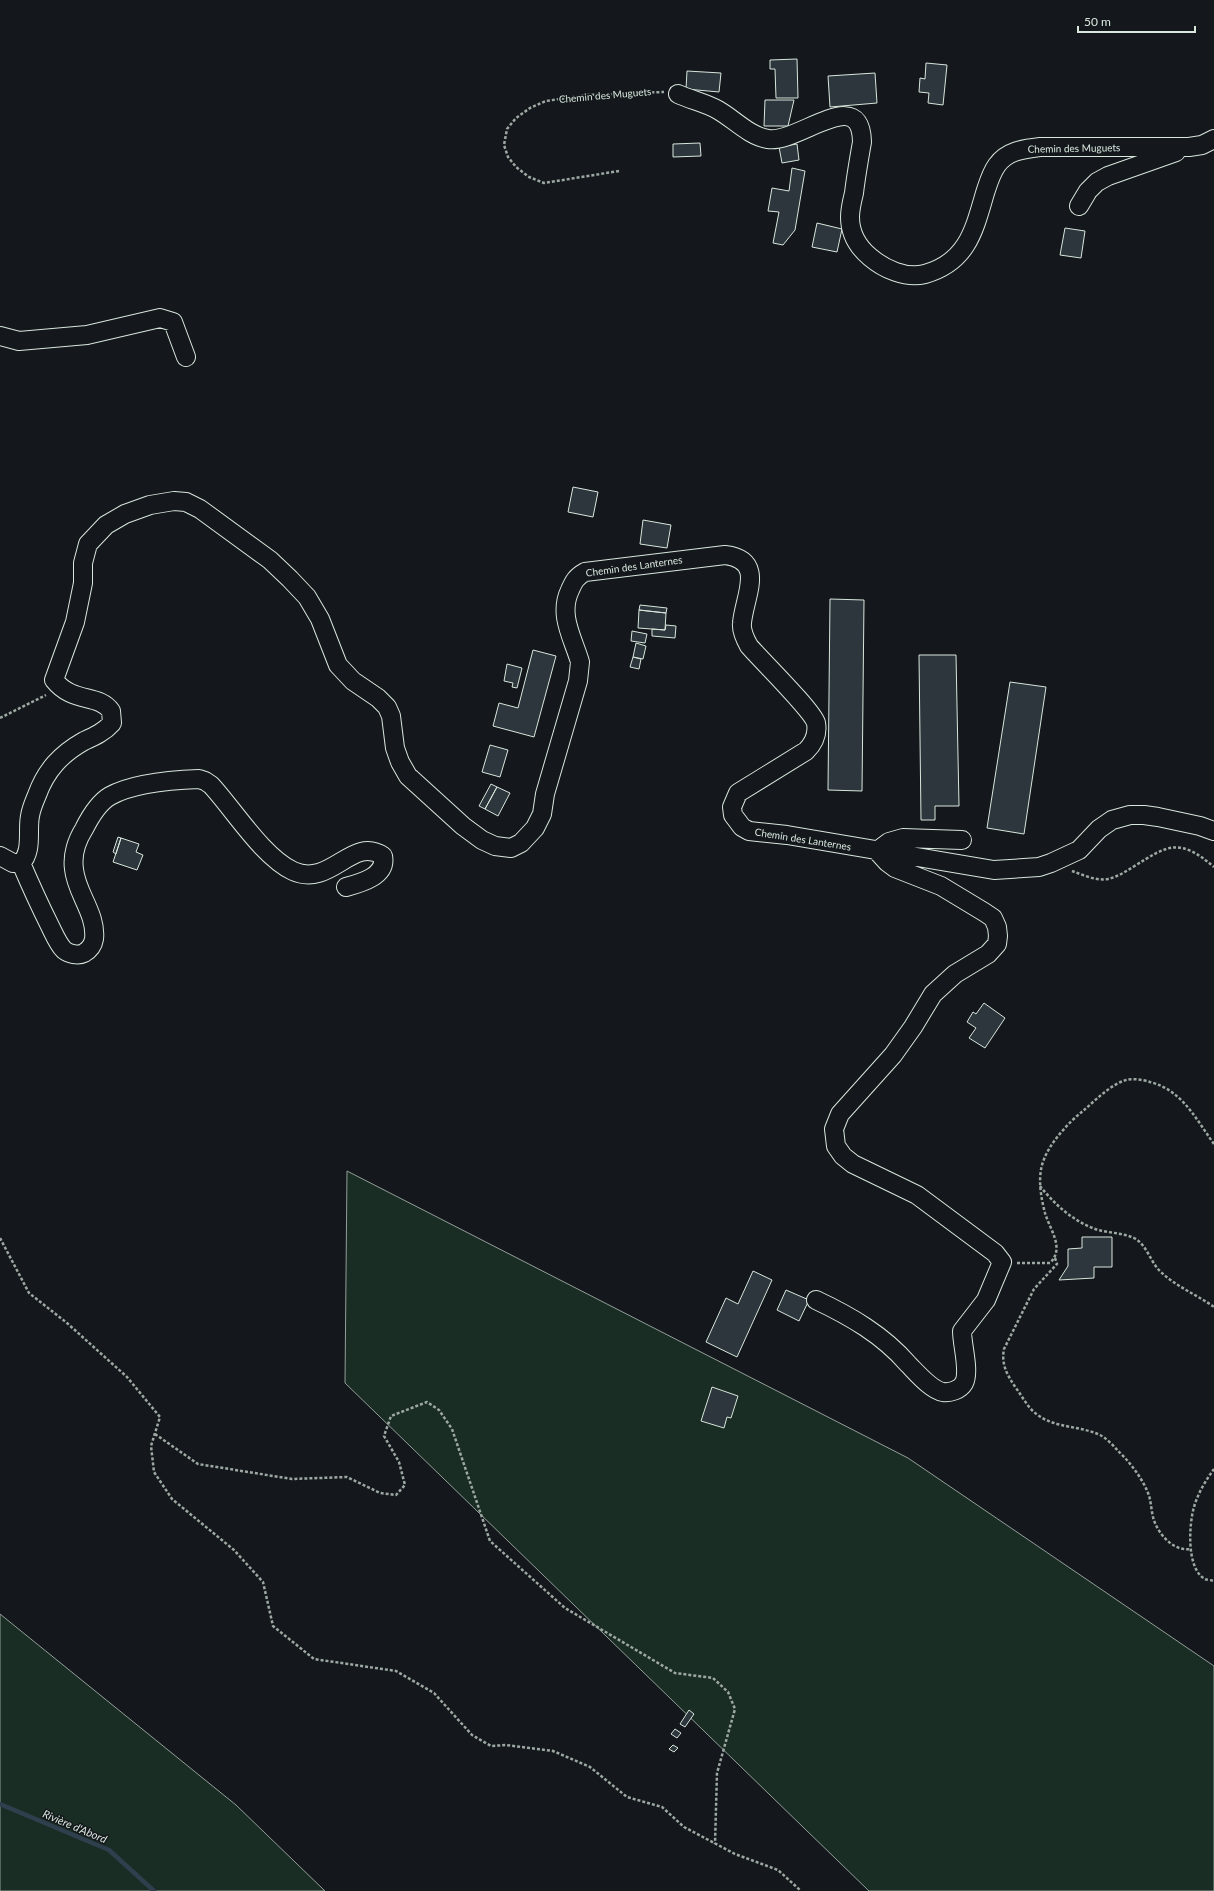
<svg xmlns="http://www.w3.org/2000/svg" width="1214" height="1891" viewBox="0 0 1214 1891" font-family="Lato,sans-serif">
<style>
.green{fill:#1a2d24;stroke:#939e99}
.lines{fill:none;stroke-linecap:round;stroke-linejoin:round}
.stream{stroke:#2f3f4d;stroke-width:4.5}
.building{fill:#2c363c;stroke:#d8e6dc}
.minor-casing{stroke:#d8e6dc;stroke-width:20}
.path{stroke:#9da8a2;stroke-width:2.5;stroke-dasharray:3 2;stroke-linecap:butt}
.minor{stroke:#14181c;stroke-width:18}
.labels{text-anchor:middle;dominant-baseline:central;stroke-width:3;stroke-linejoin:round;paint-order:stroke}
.street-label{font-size:10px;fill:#d8e6dc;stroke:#14181c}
.water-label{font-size:11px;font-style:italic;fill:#d8e6dc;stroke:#14181c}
</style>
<rect width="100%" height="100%" fill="#14181c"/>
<path class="green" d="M347 1171 908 1458 1214 1666V1891H869L345 1383Z
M0 1614 236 1805 325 1891H0Z"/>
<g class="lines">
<path class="stream" d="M0 1804 109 1850 154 1891"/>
</g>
<path class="building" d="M797 59 798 98H776L775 69H770V60Z
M926 63 947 65 943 105 928 103 929 93 919 92 920 78 925 79Z
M687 71 721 73 719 92 686 89Z
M875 73 877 103 830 107 828 76Z
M765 100H794L788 126H764Z
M700 143 701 156 673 157V144Z
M797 144 799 160 782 163 779 147Z
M792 168 805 171 795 230 783 245 773 243 779 212 768 211 772 188 789 191Z
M817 223 842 229 837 252 812 247Z
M1065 228 1085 231 1081 258 1060 255Z
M573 487 598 492 593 517 568 512Z
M643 520 671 525 667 548 640 544Z
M830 599 864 600 862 791 828 790Z
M640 605 667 608 666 613 639 610Z
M639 610 666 613 665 630 638 628Z
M666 625 676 626 675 638 652 636V629L665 630Z
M632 631 647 634 645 643 631 641Z
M636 643 646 646 643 659 633 657Z
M533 650 556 656 534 737 493 726 499 703 518 708Z
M919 655H956L959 806H935V820H921Z
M633 657 641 659 639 669 630 667Z
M507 664 522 668 517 688 512 687 513 683 504 681Z
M1010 682 1046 687 1024 834 987 828Z
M490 745 508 750 500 777 482 772Z
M491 784 497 787 485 809 479 806Z
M497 787 510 793 498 816 485 809Z
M118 837 121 838 116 854 113 852Z
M121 838 139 844 136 852 143 855 137 870 113 862Z
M984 1003 1005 1018 985 1048 969 1038 976 1028 967 1022 973 1012 976 1014Z
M1082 1237H1112V1267H1094V1278L1059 1280 1068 1266V1249L1082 1248Z
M753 1271 772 1280 737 1357 706 1342 726 1298 738 1304Z
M786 1290 809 1300 799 1321 777 1310Z
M712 1387 738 1396 731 1418 727 1417 724 1428 701 1421Z
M689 1710 694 1714 685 1727 680 1724Z
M675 1729 681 1733 677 1738 671 1734Z
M673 1745 678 1748 674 1752 669 1749Z"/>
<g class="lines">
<defs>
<path id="minor" d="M678 94C691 100 706 103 718 110 734 119 749 136 768 139 798 144 861 83 862 142 859 159 856 176 854 193 852 201 850 210 850 217 850 233 858 247 870 257 884 269 906 279 925 274 967 262 974 231 985 193 988 184 991 173 997 165 1007 151 1023 149 1040 147H1189L1202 145 1214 139
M1079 206 1088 191 1097 182 1108 176 1176 152
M0 336 19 341 87 335 160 318 173 322 186 357
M0 856 13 863H21C33 851 27 831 30 816 31 809 34 802 37 795 46 770 61 754 84 741 95 736 104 732 112 723L111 711C98 693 73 704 54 680L75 622 83 583V563L88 544 106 525 125 514 150 505 174 501 186 502 200 509 270 560 290 579 307 597 320 619 338 665 353 681 378 698 387 707 391 716 395 748 400 762 408 776 463 826 482 840 495 846 511 848 521 843 535 828 542 814 545 794 578 681 580 662C573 638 558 615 570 590 574 581 576 577 585 572L725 555C767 560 744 597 742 623 741 631 745 639 749 646 761 660 812 710 816 723 818 734 814 743 806 751L738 793 732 807 733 815 742 827 749 831 787 835 994 870 1039 867 1051 863 1079 850 1099 829 1112 820 1130 815H1144L1158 817 1200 826 1214 831
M21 863C30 884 40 906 50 926 54 934 58 944 64 950 69 954 78 956 84 953 89 950 93 945 94 939 97 914 76 893 74 869 72 855 77 840 84 829 90 817 98 803 110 796 133 783 173 780 199 779L205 781 211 785C234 810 263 857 293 871 331 888 352 835 383 856 387 876 361 883 346 887
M816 1300C850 1316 883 1335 908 1364 916 1372 931 1390 943 1392 950 1393 960 1390 964 1383 970 1371 962 1345 962 1331L986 1300 1002 1262 995 1253 917 1195 853 1164 843 1156 836 1146 834 1129 840 1114 893 1055 913 1027 933 994 955 974 988 954 997 944 998 936 997 927 993 918 984 912 941 886 895 868 887 862 877 851 889 842 903 838 962 840"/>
</defs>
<use href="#minor" class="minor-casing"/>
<path class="path" d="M619 171 544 183 529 177 516 167 508 157 504 145 507 129 516 118 530 108 546 101 586 95 664 92
M0 718 46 695
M1072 871C1083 875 1096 881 1108 879 1117 877 1125 872 1133 867 1168 845 1179 837 1214 867
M1040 1186C1055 1205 1074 1222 1098 1230 1110 1233 1123 1233 1134 1238 1146 1244 1150 1260 1158 1269 1174 1286 1196 1294 1214 1307
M0 1238 29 1293 67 1323 127 1377 160 1417 151 1446 154 1472 172 1499 234 1550 263 1582 273 1626 314 1659 396 1671 434 1693 472 1735 491 1746 506 1745 553 1751 590 1767 627 1797 662 1807 684 1827 735 1854 778 1870 801 1891
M1055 1258 1057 1264 1034 1289 1004 1349C1001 1364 1007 1375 1016 1388 1022 1396 1027 1406 1034 1412 1053 1429 1079 1425 1100 1435 1106 1438 1113 1445 1118 1451 1130 1462 1142 1478 1148 1493 1151 1500 1151 1509 1153 1517 1157 1533 1173 1552 1191 1549
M1017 1263H1050C1065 1248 1050 1230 1045 1213 1041 1198 1038 1180 1042 1165 1048 1144 1068 1123 1084 1110 1097 1099 1110 1085 1126 1080 1133 1078 1144 1080 1150 1082 1182 1090 1196 1119 1214 1144
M155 1434 198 1464 292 1479 347 1477 380 1493 396 1495 405 1485 399 1462 384 1436 391 1416 427 1402 439 1410 452 1429 490 1541 565 1608 675 1673 713 1678 728 1692 735 1709 717 1773 715 1844
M1214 1469C1206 1480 1198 1493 1194 1507 1189 1524 1186 1569 1205 1579 1207 1580 1211 1580 1214 1581"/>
<use href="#minor" class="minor"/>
</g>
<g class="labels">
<g class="street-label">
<text transform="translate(605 95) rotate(-5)">Chemin des Muguets</text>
<text transform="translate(1074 148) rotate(-1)">Chemin des Muguets</text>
<text transform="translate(634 566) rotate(-8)">Chemin des Lanternes</text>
<text transform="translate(803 839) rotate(9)">Chemin des Lanternes</text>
</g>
<g class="water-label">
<text transform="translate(75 1826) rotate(23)">Rivière d'Abord</text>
</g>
</g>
<path d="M1078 26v6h117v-6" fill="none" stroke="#d8e6dc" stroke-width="2"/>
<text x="1084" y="26" font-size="12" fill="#d8e6dc" stroke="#14181c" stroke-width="3" paint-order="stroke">50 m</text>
</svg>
